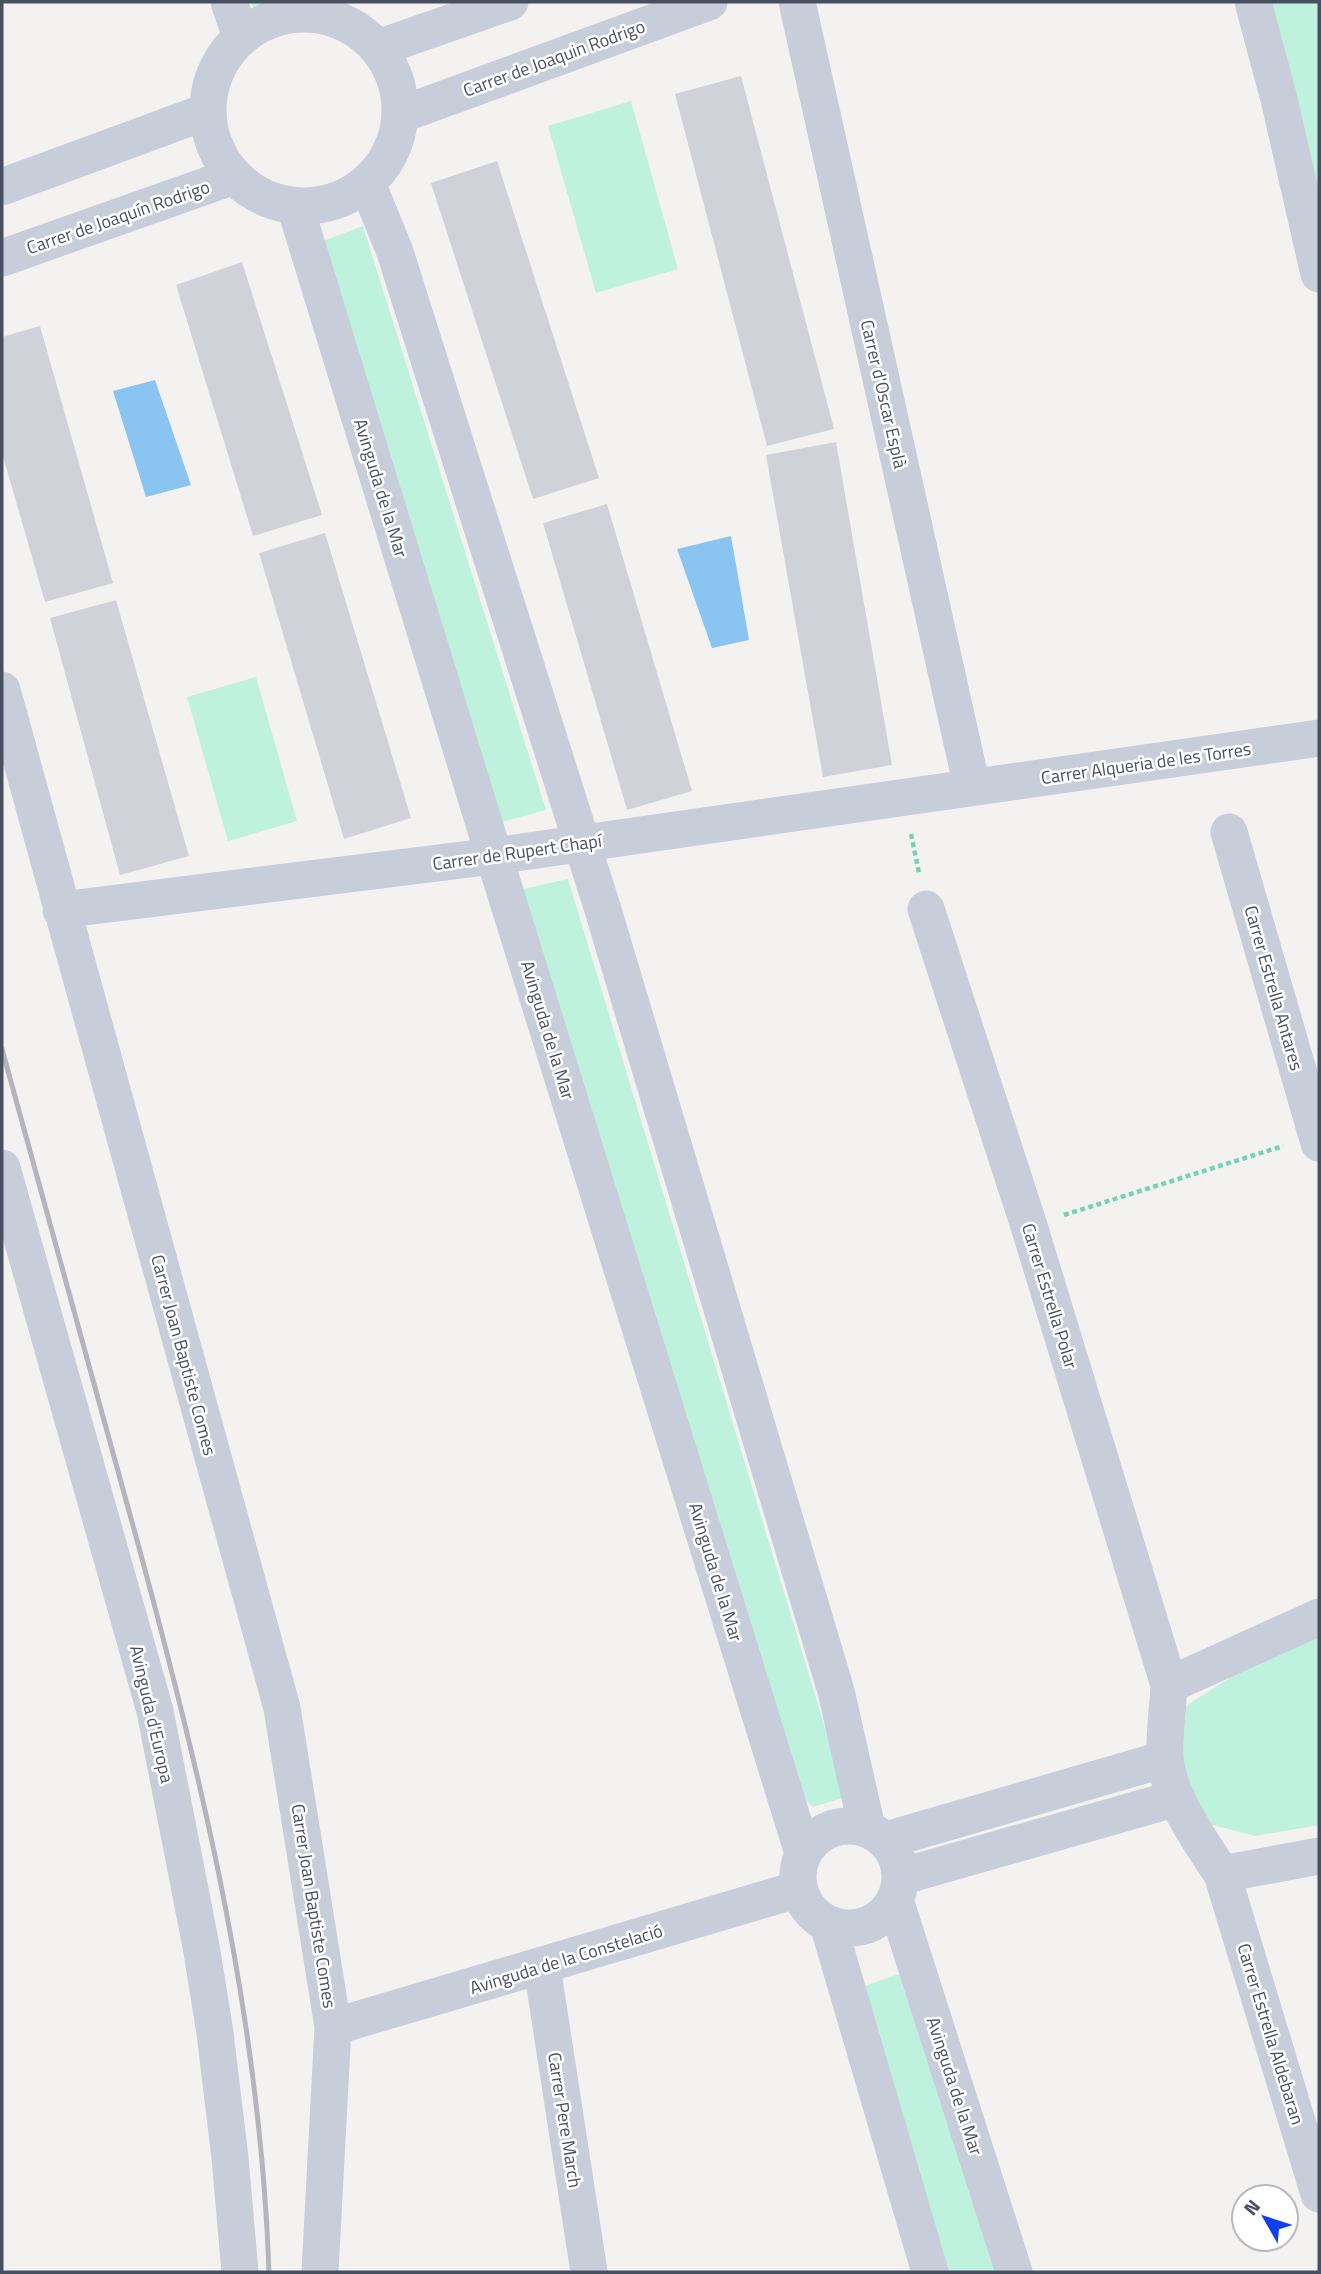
<svg xmlns="http://www.w3.org/2000/svg" width="1321" height="2274" viewBox="0 0 1321 2274" font-family="'Titillium Web',sans-serif">
<style>
.green{fill:#bff2de}
.water{fill:#8ac4f1}
.building{fill:#d0d2d9}
.lines{fill:none;stroke-linecap:round;stroke-linejoin:round}
.path{stroke:#74d2b9;stroke-width:4.5;stroke-dasharray:5 3.5;stroke-linecap:butt}
.minor{stroke:#c7cdd9;stroke-width:37}
.rail{stroke:#b3b4bc;stroke-width:5}
.labels{text-anchor:middle;dominant-baseline:central;stroke-width:5;stroke-linejoin:round;paint-order:stroke}
.street-label{font-size:18px;fill:#484f60;stroke:#fff}
</style>
<rect width="100%" height="100%" fill="#f4f2f1"/>
<path class="green" d="M251 2H297L298 3 257 19Z
M1272 2H1319V206Z
M631 101 678 269 596 293 548 126Z
M363 226 546 810 502 822 323 241Z
M256 677 297 821 228 841 187 697Z
M568 879 846 1797 813 1807 803 1798 523 889Z
M1319 1633V1825L1255 1836 1209 1824 1182 1767 1178 1711 1253 1663Z
M902 1973 999 2272H945L859 1988Z"/>
<path class="water" d="M155 380 191 485 146 497 113 391Z
M731 536 749 640 712 648 677 549Z"/>
<path class="building" d="M741 76 834 429 767 446 675 94Z
M497 161 599 478 533 499 431 183Z
M242 262 322 515 253 536 176 285Z
M40 326 113 583 45 602 2 453V337Z
M836 442 892 765 823 777 766 455Z
M607 504 692 791 627 810 543 523Z
M325 533 411 818 344 839 259 553Z
M116 600 189 856 120 875 50 618Z"/>
<g class="lines">
<path class="path" d="M911 834 919 873
M1064 1215 1283 1146"/>
<path class="minor" d="M229 2 241 37
M797 2 972 787
M1253 2 1279 99 1319 274
M208 110a96 96 0 1 1 192 0a96 96 0 1 1-192 0Z
M378 48 510 2
M400 115 709 2
M367 183 395 252 603 910 836 1691 867 1828
M2 187 208 111
M295 206 494 856 803 1853
M2 258 234 176
M2 690 282 1708 333 2027 320 2272
M1229 832 1319 1143
M926 909 1029 1226 1169 1685C1168 1708 1164 1733 1165 1756 1166 1793 1202 1844 1222 1874L1319 1856
M61 910 494 856 1319 738
M2 1168 155 1711 201 1946 215 2033 230 2158 240 2272
M1169 1685 1319 1617
M798 1877a51 51 0 1 1 102 0a51 51 0 1 1-102 0Z
M886 1840 1165 1759
M1222 1874 1319 2194
M900 1877 1177 1798
M895 1900 1014 2272
M828 1924 930 2272
M542 1967 589 2272
M333 2027 799 1889"/>
<path class="rail" d="M2 1049C43 1197 84 1345 124 1493 195 1749 260 2006 269 2272"/>
</g>
<g class="labels">
<g class="street-label">
<text transform="translate(554 58) rotate(-20)">Carrer de Joaquin Rodrigo</text>
<text transform="translate(118 217) rotate(-19)">Carrer de Joaquín Rodrigo</text>
<text transform="translate(884 394) rotate(77)">Carrer d'Oscar Esplà</text>
<text transform="translate(381 488) rotate(73)">Avinguda de la Mar</text>
<text transform="translate(1146 763) rotate(-8)">Carrer Alqueria de les Torres</text>
<text transform="translate(517 852) rotate(-8)">Carrer de Rupert Chapí</text>
<text transform="translate(1274 988) rotate(74)">Carrer Estrella Antares</text>
<text transform="translate(548 1030) rotate(73)">Avinguda de la Mar</text>
<text transform="translate(1050 1296) rotate(73)">Carrer Estrella Polar</text>
<text transform="translate(184 1355) rotate(75)">Carrer Joan Baptiste Comes</text>
<text transform="translate(716 1572) rotate(73)">Avinguda de la Mar</text>
<text transform="translate(152 1714) rotate(77)">Avinguda d'Europa</text>
<text transform="translate(314 1906) rotate(81)">Carrer Joan Baptiste Comes</text>
<text transform="translate(566 1959) rotate(-17)">Avinguda de la Constelació</text>
<text transform="translate(1271 2034) rotate(73)">Carrer Estrella Aldebaran</text>
<text transform="translate(955 2086) rotate(72)">Avinguda de la Mar</text>
<text transform="translate(565 2120) rotate(81)">Carrer Pere March</text>
</g>
</g>
<rect width="1321" height="2274" fill="none" stroke="#484f60" stroke-width="7"/>
<g transform="translate(1265 2218) rotate(309)"><circle r="33" fill="#ffffff" stroke="#b6b9bf" stroke-width="2"/>
<path d="M0-5L12 26L0 18L-12 26Z" fill="#103fef"/>
<text y="-10" font-size="19" font-weight="bold" text-anchor="middle" fill="#484f60">N</text>
</g>
</svg>
